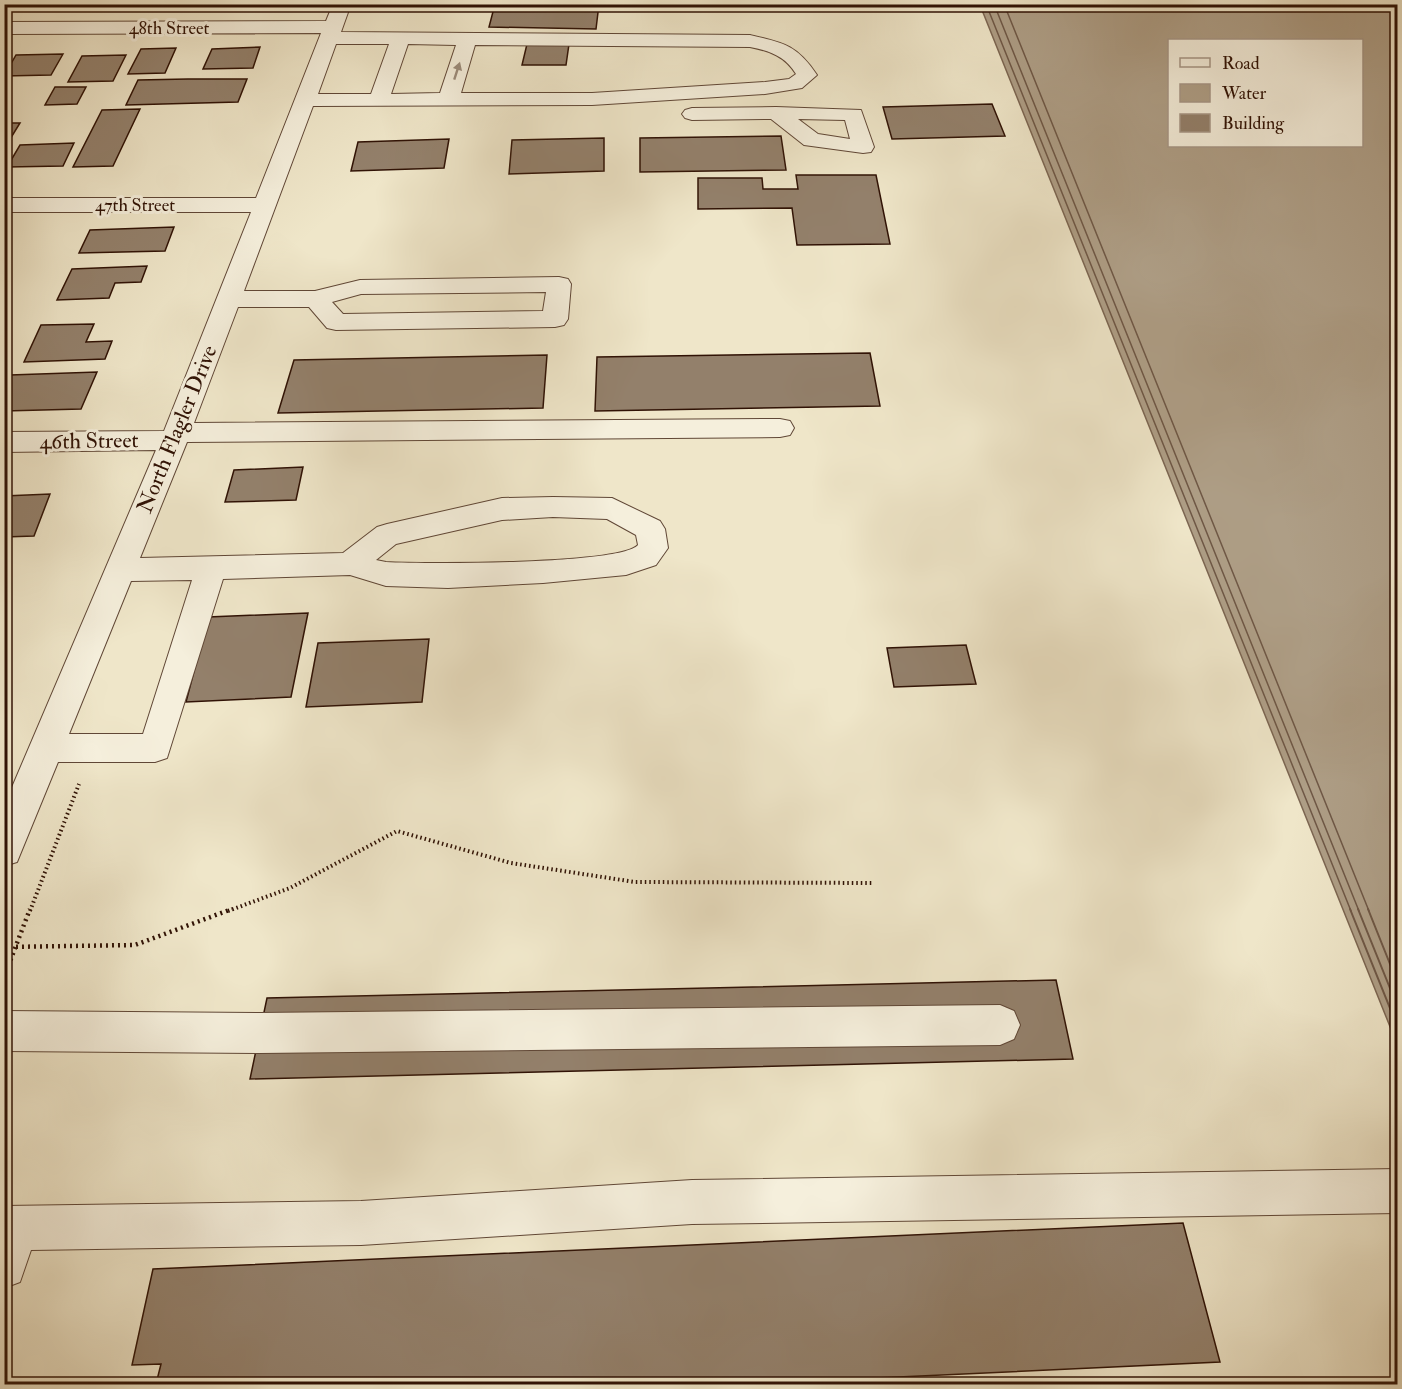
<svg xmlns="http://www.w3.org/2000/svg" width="1402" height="1389" viewBox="0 0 1402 1389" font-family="'IM FELL Double Pica',serif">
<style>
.water{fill:#ae9e86;stroke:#7c6652;stroke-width:1.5;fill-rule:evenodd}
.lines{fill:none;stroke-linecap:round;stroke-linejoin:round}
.shore-far1{stroke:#6f5846;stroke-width:1.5}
.shore{stroke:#6f5846;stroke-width:2}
.building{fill:#93806b;stroke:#301205;stroke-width:1.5}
.minor-casing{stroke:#604736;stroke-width:2}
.path-far1{stroke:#301205;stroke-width:4;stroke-dasharray:1.5 3;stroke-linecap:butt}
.path{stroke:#301205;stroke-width:4.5;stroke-dasharray:2 4;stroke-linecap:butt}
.minor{fill:#f5efdc;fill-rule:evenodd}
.oneway{fill:#9c8c7b}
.labels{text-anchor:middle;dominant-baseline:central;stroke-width:6;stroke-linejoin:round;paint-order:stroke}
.far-street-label{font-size:18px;fill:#301205;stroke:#f5efdc}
.street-label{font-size:22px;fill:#301205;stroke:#f5efdc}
</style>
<rect width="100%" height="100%" fill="#efe6c9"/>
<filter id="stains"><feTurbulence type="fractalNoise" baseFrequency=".00333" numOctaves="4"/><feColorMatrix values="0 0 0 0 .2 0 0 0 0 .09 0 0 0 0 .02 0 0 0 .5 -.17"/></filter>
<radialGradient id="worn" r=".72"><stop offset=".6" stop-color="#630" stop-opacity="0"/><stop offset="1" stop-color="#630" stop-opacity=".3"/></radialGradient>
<path class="water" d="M980 5H1397V1044ZM1170 40H1362V146H1170Z"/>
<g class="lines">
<path class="shore-far1" d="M986 4 1351 911
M994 4 1359 911
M1004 4 1369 911"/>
<path class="shore" d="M1350 909 1398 1028
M1358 909 1398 1008
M1368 909 1398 984"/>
</g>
<path class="building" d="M216 4H283L215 7Z
M495 4H599L596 29 489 27Z
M527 44H569L566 65H522Z
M260 47 253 68 203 69 212 49Z
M176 48 165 73 128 74 141 49Z
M63 54 51 75 4 76 16 55Z
M126 55 113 81 68 82 82 56Z
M188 79H247L238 102 126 105 138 80Z
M55 87H86L77 104 45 105Z
M992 104 1005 136 892 139 883 107Z
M140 109 113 166 73 167 102 110Z
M4 123H20L4 149Z
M781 136 786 170 640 172V138Z
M604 138V171L509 174 512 140Z
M449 139 444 168 351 171 358 142Z
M74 143 63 166 7 167 20 145Z
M796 175H876L890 244 797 245 792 208 698 209V178H762L763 189H798Z
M174 227 165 251 79 253 90 230Z
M147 266 141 282 115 283 109 298 57 300 72 269Z
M94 324 86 342 112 341 105 359 24 362 41 325Z
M870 353 880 406 595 411 597 357Z
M547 355 543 408 278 413 294 360Z
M97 372 81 409 4 411V386L10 375Z
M303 467 296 500 225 502 234 470Z
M50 494 34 536 4 537V496Z
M308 613 291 697 186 702 208 617Z
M429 639 422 702 306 707 318 643Z
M966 645 976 684 894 687 887 648Z
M1056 980 1073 1059 250 1079 267 998Z
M1183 1223 1220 1362 748 1384H156L161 1364 132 1365 153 1269Z"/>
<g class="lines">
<defs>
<path id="minor" d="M333 4H351L341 32 750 35C784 43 797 45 817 75L802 88 765 94 592 105 313 106 244 291H315L360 280 559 277 568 279 571 284 568 319 564 325 555 327 336 330 327 328 309 307H238L194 423 780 419 790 421 794 428 790 435 780 437 187 442 140 558 343 553 377 527 387 524 502 498 553 497 612 498 660 521 665 529 668 548 656 565 626 575 543 583 448 588 386 586 350 575 223 579 167 758 155 762H58L17 862 4 866V806L156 450 4 452V432L164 431 251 212H4V198H256L321 33 4 34V22L326 21ZM336 44H389L371 94H318ZM408 44 456 45 440 93 391 94ZM475 45 750 47C770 51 785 56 796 74L789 79 765 82 592 93H461ZM546 292 543 311 343 314 332 302 361 294ZM553 517 607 519 636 535 638 545C620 565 422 564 386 562L376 560 396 544 502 520ZM192 580 143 734H69L131 581Z
M776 107 861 110 874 147 871 152 863 153 804 145 771 119 692 120 685 118 682 114 685 110 692 108ZM798 119 845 120 850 139 818 134Z
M1000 1005 1014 1011 1020 1025 1014 1039 1000 1045 260 1053 4 1051V1011L260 1013Z
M1398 1169V1213L692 1224 361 1245 31 1250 20 1282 4 1288V1206L361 1201 692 1180Z"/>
</defs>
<use href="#minor" class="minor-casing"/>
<path class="path-far1" d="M30 911 79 784
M228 911 290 888 397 831 511 863 635 882 872 883"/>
<path class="path" d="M4 947 135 945 232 909
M4 977 30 909"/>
<use href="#minor" class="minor"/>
</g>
<defs><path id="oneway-solid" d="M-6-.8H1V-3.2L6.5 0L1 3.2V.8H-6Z" transform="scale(1.5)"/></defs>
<use class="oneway" href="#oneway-solid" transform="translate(457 71) rotate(-72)"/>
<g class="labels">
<g class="far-street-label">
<text x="169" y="28">48th Street</text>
<text x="135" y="205">47th Street</text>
</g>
<g class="street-label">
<text transform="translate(177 429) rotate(-68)">North Flagler Drive</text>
<text transform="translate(89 441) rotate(-1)">46th Street</text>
</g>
</g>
<rect width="1402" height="1389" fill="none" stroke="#efe6c9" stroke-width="24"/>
<rect x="6" y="6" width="1390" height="1377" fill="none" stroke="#301205" stroke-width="3"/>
<rect x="12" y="12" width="1378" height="1365" fill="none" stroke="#301205" stroke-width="1.5"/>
<rect x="1168" y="39" width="195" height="108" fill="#f5efdc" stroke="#a69786" stroke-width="1.5"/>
<rect x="1180" y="58" width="30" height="9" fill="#f5efdc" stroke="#a69786" stroke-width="1.5"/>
<text x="1222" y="69" font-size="18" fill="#301205">Road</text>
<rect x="1180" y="84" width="30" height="18" fill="#ae9e86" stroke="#a69786" stroke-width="1.5"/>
<text x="1222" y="99" font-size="18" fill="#301205">Water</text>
<rect x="1180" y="114" width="30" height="18" fill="#93806b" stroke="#a69786" stroke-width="1.5"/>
<text x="1222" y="129" font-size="18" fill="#301205">Building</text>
<rect width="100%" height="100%" filter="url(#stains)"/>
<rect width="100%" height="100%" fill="url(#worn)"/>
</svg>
